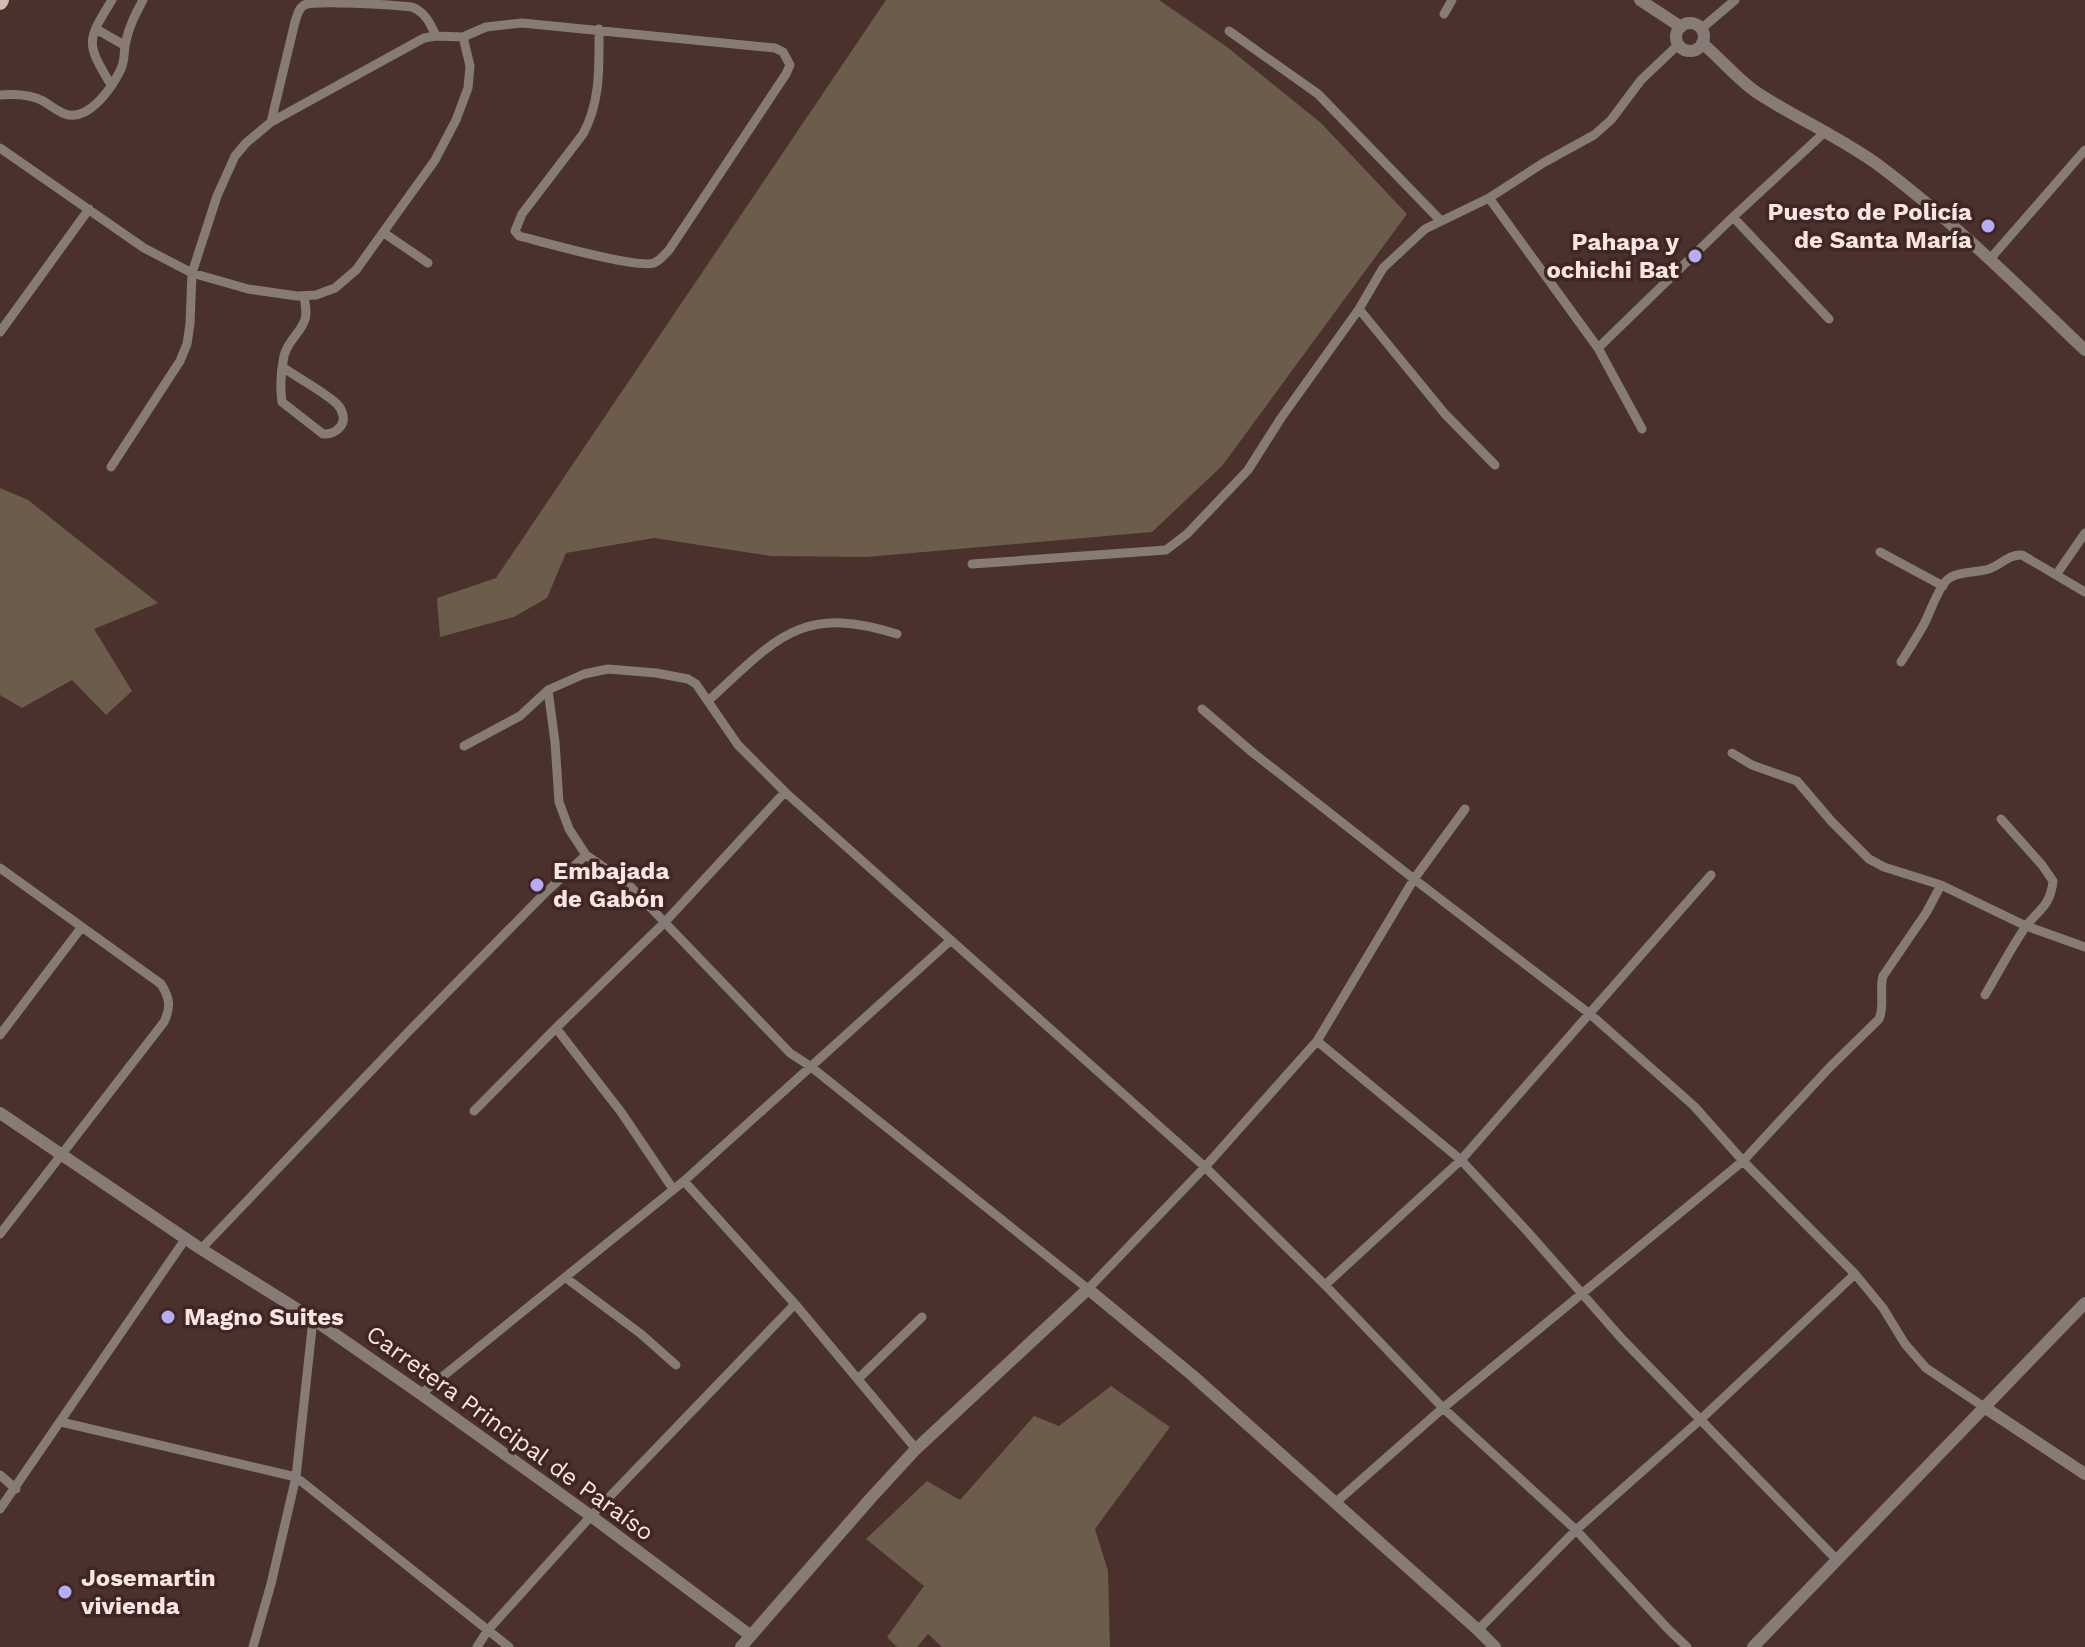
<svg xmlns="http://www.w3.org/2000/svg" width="2085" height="1647" viewBox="0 0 2085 1647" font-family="'Work Sans',sans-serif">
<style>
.green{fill:#6b5c4c}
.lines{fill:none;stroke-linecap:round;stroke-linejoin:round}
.minor{stroke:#867b75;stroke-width:9}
.tertiary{stroke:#867b75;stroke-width:12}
.primary{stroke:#d4bdb0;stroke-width:16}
.poi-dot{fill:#b6acf8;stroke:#3f2622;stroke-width:3}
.labels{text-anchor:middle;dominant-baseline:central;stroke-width:7;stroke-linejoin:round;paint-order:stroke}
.poi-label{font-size:24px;font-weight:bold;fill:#f6e5e2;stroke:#3f2622;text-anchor:start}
.street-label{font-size:24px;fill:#f6e5e2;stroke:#3f2622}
</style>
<rect width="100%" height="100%" fill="#4a312c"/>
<path class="green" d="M886 0H1159L1227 47 1321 123 1407 214 1222 466 1152 532 867 557 771 556 654 538 566 553 547 598 514 617 440 637 437 598 496 578Z
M0 488 28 500 158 603 94 629 132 691 106 715 72 680 22 708 0 695Z
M1111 1386 1170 1427 1095 1529 1108 1571 1110 1647H942L928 1634 917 1647H897L887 1637 924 1586 866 1539 927 1481 960 1500 1034 1416 1059 1426Z"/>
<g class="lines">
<path class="minor" d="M1444 14 1452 0
M96 29 124 45
M1701 29 1735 0
M1229 31 1318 94 1441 221
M111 85C86 43 86 42 112 0
M0 95C14 94 30 94 43 101 50 105 57 111 65 114 88 122 111 89 120 71 126 60 123 52 126 41 129 26 136 13 143 0
M271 122 295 22C297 16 298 9 304 5 316 0 392 5 412 7 425 12 430 23 436 36
M0 148 144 248 192 273 248 289 297 296 316 295 335 288 356 270 435 160 456 120 468 88 470 66 463 37
M1489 198 1598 348 1642 429
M1733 217 1829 319
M384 233 428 263
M1990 259 2085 150
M1359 309 1445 414 1495 465
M0 332 89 209
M1598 348 1733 217 1826 131
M284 368C298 378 326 393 337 404 343 410 346 421 340 427 335 433 330 434 323 434L282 402C280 388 281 370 284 356 287 342 299 334 304 322 308 314 305 304 304 296
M111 467 180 361 187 344 190 324 192 273 217 196 235 156 246 143 271 122 424 38 436 36 463 37 486 27 522 23 775 48 783 52 790 65 786 74 669 250C664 255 661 260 654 263 636 269 543 242 519 236L515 231 522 214 583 134C601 101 599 66 599 29
M1880 552 1943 586
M972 564 1166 550 1187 534 1248 470 1281 418 1359 309 1383 268 1425 229 1489 198 1543 163 1594 135 1611 120 1641 80 1679 44
M2056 575 2085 533
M1901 662C1909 649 1917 637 1924 624 1930 613 1938 588 1947 580 1957 571 1976 573 1989 569 2001 565 2009 554 2022 555L2085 592
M548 690 555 742 559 802 569 829 586 855
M708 701C775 640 800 603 897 634
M1202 709 1252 752 1414 879 1590 1014 1694 1106 1743 1161 1855 1274 1883 1308 1905 1344 1926 1368 1984 1407
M464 746 520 716 548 690 584 674 608 669 656 673 688 679 696 684 738 745 785 792
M1732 753 1752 765 1797 781 1832 822 1869 859 1884 867 1941 885 2026 926 2085 947
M0 868 161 984C170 998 171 1007 164 1022L0 1234
M1985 995C1998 973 2010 950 2024 929 2037 910 2050 908 2053 881L2042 865 2001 819
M556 1028 621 1112 673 1189
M0 1035 81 928
M1317 1041 1461 1160 1526 1230 1622 1339 1836 1559
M474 1111 556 1028 665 922 785 792 1205 1167 1325 1285 1443 1408 1576 1530 1668 1629 1687 1647
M684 1181 795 1304 916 1449
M201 1249 412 1028 544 894 586 855 627 883 790 1053 810 1066 1088 1289 1205 1167 1317 1041 1414 879 1465 809
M566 1278 641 1334 676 1365
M1325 1285 1461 1160 1711 875
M858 1379 922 1317
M421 1394 684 1181 951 940
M61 1422 296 1477 509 1647
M0 1475 16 1489
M1335 1503 1443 1408 1743 1161 1829 1068 1879 1019C1885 1006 1879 991 1883 976L1926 913 1941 885
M0 1509 186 1238
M1478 1630 1576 1530 1700 1420 1855 1274
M253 1647 271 1584 296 1477 313 1319
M477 1647 488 1630 591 1516 795 1304"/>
<path class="tertiary" d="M1640 0 1681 27
M1676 37a14 14 0 1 1 28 0a14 14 0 1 1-28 0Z
M1702 43C1720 58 1737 79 1756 92 1797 119 1842 138 1881 167 1954 222 2019 287 2085 350
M0 1113 201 1249 313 1319 421 1394 591 1516 751 1636
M1984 1407 2085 1474
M741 1647 870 1499 916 1449 1088 1289 1192 1375 1478 1630 1495 1647
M1753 1647 2085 1303"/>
<path class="primary" d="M0 2 1 0"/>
</g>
<g class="poi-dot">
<circle cx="1988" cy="226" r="8"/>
<circle cx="1695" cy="256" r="8"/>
<circle cx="537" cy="885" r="8"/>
<circle cx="168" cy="1317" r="8"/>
<circle cx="65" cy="1592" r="8"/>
</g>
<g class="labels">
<g class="poi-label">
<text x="1972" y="212" text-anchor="end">Puesto de Policía<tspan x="1972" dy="28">de Santa María</tspan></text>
<text x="1679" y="242" text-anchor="end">Pahapa y<tspan x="1679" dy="28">ochichi Bat</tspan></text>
<text x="553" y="871">Embajada<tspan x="553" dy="28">de Gabón</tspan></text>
<text x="184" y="1317">Magno Suites</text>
<text x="81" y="1578">Josemartin<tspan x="81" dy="28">vivienda</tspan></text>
</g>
<g class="street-label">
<text transform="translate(510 1433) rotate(36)">Carretera Principal de Paraíso</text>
</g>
</g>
</svg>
